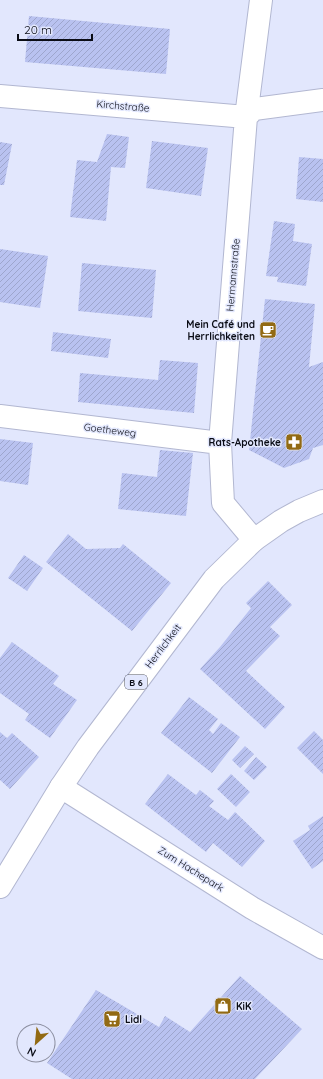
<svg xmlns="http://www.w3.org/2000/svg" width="323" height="1079" viewBox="0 0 323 1079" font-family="Quicksand,sans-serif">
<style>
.building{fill:url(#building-hatch)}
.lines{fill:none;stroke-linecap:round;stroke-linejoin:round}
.minor-casing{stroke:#b2b7d1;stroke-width:24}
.major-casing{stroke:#b2b7d1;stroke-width:24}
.minor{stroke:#fff;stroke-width:22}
.major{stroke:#fff;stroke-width:22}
.labels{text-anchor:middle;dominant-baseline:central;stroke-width:3;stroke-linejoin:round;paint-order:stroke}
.shield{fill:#e2e7fd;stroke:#4b4e5b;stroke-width:1}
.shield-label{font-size:9px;font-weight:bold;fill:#0a0c15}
.street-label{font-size:10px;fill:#0a0c15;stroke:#e2e7fd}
.poi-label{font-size:10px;font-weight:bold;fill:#0a0c15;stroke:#e2e7fd;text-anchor:end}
</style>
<defs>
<pattern id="building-hatch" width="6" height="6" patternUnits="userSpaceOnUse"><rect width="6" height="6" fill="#b9c2f0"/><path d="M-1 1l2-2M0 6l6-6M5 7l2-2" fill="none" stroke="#9ea6cd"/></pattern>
</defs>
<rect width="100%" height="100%" fill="#e2e7fd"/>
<path class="building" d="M29 16 170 29 166 74 25 62Z
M107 134 129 137 125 168 111 167 106 221 70 217 77 160 97 162Z
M152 141 208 148 201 196 146 188Z
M0 142 12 144 4 185H0Z
M299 157 323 159V202L296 199Z
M274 221 295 224 293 241 312 244 306 286 277 282 278 277 266 276Z
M0 249 48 256 40 308 0 302Z
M82 263 156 270 152 318 78 311Z
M265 299 315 304 309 367 323 362V445L313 448 309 459 284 468 249 450Z
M53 332 111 339 108 358 51 351Z
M160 360 198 363 194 413 78 402 80 373 158 380Z
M0 439 33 443 28 485 0 481Z
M160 450 193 453 186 516 118 509 122 473 157 477Z
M68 534 86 549 120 548 123 544 171 583 132 631 46 562Z
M24 555 43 568 27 591 8 578Z
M268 581 292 605 270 627 280 636 246 671 285 707 265 729 200 669 220 647 251 608 246 603Z
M12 642 59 676 53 684 77 700 50 738 25 720 29 714 0 693V658Z
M189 697 218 719 209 730 213 734 221 723 240 737 212 773 161 733Z
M314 731 323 740V774L297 748Z
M0 732 7 738 12 733 39 757 10 789 0 780Z
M245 746 254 754 240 768 232 760Z
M256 757 267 767 254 780 244 771Z
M168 774 196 795 200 790 214 801 209 806 228 820 235 812 265 841 242 867 213 843 206 852 145 804Z
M231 774 250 792 236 807 217 789Z
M323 816V861L312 869 293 841 310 830 308 826Z
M240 976 302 1029 255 1079H72L47 1063 96 990 159 1027 165 1016 190 1032Z"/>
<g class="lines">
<defs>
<path id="minor" d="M0 96 246 117
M246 117 254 109 323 100
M0 416 220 443
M254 540 223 503 220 443 246 117 261 0
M61 787 252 908 323 948"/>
<path id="major" d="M0 887 61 787 88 747 214 579 254 540 281 521 299 511 323 501"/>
</defs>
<use href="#minor" class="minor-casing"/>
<use href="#major" class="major-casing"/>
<use href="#minor" class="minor"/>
<use href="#major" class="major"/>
</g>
<defs>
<symbol id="cafe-square" viewBox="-11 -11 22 22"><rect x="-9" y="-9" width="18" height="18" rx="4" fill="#926a13" stroke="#e2e7fd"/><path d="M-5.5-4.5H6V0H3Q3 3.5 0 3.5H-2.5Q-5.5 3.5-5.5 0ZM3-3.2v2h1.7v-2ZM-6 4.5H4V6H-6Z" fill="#fff"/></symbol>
<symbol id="pharmacy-square" viewBox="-11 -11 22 22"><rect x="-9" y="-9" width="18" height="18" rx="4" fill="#926a13" stroke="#e2e7fd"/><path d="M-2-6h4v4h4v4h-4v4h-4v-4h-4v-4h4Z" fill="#fff"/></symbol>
<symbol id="shop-square" viewBox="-11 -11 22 22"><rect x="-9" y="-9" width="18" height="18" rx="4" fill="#926a13" stroke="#e2e7fd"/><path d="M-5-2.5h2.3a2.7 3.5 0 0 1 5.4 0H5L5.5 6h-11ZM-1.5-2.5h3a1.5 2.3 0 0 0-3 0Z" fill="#fff"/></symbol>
<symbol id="supermarket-square" viewBox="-11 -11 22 22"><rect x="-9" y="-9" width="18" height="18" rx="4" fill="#926a13" stroke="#e2e7fd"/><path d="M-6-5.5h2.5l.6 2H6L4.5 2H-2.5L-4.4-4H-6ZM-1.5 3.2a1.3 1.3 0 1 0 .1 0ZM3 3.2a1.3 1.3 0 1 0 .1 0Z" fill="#fff"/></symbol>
</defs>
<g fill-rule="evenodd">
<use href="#cafe-square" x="258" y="320" width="20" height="20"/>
<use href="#pharmacy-square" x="284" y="432" width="20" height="20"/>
<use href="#shop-square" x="213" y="996" width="20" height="20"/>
<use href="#supermarket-square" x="102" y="1009" width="20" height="20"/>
</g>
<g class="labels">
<rect class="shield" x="125" y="675" width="22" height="14" rx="3"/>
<g class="shield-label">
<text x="136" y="682">B 6</text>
</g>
<g class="street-label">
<text transform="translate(123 106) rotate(5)">Kirchstraße</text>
<text transform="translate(233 275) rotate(-85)">Hermannstraße</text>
<text transform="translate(110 430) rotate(7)">Goetheweg</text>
<text transform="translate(163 646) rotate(-53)">Herrlichkeit</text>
<text transform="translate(191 869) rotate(32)">Zum Hachepark</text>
</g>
<g class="poi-label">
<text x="255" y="324">Mein Café und<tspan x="255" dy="12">Herrlichkeiten</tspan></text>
<text x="281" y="442">Rats-Apotheke</text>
<text x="236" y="1006" text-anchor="start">KiK</text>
<text x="125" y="1019" text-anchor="start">Lidl</text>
</g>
</g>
<g transform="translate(36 1043) rotate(207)"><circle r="19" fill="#e2e7fd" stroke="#8c8fa0"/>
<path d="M0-3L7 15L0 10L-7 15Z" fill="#926a13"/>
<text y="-6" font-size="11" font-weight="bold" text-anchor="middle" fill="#0a0c15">N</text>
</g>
<path d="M18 34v6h74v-6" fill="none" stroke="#0a0c15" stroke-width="2"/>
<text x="24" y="34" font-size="12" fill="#0a0c15" stroke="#e2e7fd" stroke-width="3" paint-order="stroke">20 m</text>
</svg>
